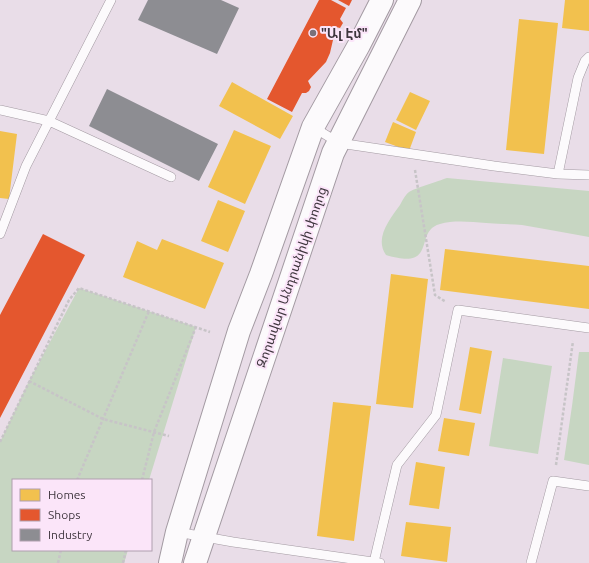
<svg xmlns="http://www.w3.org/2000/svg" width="589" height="563" viewBox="0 0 589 563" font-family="Ubuntu,'Noto Sans Armenian',sans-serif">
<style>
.green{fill:#c7d6c2}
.homes{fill:#f2c14e}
.shops{fill:#e4572e}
.industry{fill:#8d8d92}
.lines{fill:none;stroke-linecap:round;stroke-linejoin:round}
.lane-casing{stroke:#a39aa2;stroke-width:10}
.secondary-casing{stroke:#a39aa2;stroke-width:24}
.path{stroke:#c7c4c7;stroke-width:2.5;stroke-dasharray:3 2;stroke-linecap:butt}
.lane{stroke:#fcfafc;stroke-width:9}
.secondary{stroke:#fcfafc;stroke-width:22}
.poi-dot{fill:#7a7079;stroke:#fbe5f9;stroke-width:1.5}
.labels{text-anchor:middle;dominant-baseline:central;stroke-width:4;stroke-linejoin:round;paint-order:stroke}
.poi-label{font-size:13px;font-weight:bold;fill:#3e353d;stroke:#fbe5f9;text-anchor:start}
.street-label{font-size:13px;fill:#3e353d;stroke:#fbe5f9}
</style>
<rect width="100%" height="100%" fill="#e9dde8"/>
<path class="green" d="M447 178 589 191V237C567 233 545 229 522 225 510 224 498 224 486 223 471 222 454 220 440 224 413 231 439 271 386 255 374 238 390 219 400 205 402 201 405 195 409 192 413 189 439 181 447 178Z
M79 288 196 327 149 480H13V550H128L124 563H0V442L29 381Z
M579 352H589V465L564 460 572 406Z
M503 358 552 366 538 454 489 446Z"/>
<path class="homes" d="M565 0H589V31L562 28Z
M519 19 558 23 544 154 506 150Z
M232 82 293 116 280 139 219 106Z
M410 92 430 101 416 130 396 120Z
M393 122 416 132 409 151 385 142Z
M234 130 271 146 245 204 208 187Z
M0 131 17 134 9 199 0 198Z
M218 200 245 211 228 252 201 241Z
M162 239 224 263 205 309 123 277 137 241 157 250Z
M445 249 589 266V309L440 290Z
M391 274 428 279 413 408 376 404Z
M470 347 492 351 481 414 459 410Z
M333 402 371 406 354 541 317 536Z
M444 418 475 423 469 456 438 451Z
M416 462 445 467 439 509 409 505Z
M406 522 451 527 447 562 401 556Z"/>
<path class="shops" d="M319 0H331L346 8 340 19 343 23 340 28 336 27 330 53 326 62 308 81 311 87 309 91 306 93H302L292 112 267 99Z
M338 0H352L349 6Z
M43 234 85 255 0 418V315Z"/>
<path class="industry" d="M148 0H221L239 8 217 54 138 20Z
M107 89 218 144 199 181 89 126Z"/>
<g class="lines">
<defs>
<path id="lane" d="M0 110 49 121 171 177
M313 127 339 143 494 166 558 174 589 175
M558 174 578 78 585 61 589 57
M0 234 26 166 111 0
M177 532 233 542 380 563
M374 562 397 465 436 415 458 310 589 328
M531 563 553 481 589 486"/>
<path id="secondary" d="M170 563 177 532 239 331 261 274 313 127 359 45 382 0
M195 563 333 153 410 0"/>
</defs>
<use href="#lane" class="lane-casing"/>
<use href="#secondary" class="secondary-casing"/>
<path class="path" d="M415 170 435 295 446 302
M29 381 103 419 169 436
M0 442 69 300 79 288 210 332
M556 465 573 341
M77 480 149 311
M142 480 154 432 196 327
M58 563 61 550
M123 563 126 550"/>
<use href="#lane" class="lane"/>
<use href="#secondary" class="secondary"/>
</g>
<circle class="poi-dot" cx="313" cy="33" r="4"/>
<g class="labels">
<g class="poi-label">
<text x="321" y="33">"Ալ Էմ"</text>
</g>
<g class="street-label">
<text transform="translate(291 277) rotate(-71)">Զորավար Անդրանիկի փողոց</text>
</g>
</g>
<rect x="12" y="479" width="140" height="72" fill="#fbe5f9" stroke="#af9fae"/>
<rect x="20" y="489" width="20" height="12" fill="#f2c14e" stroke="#af9fae"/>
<text x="48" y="499" font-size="12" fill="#3e353d">Homes</text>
<rect x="20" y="509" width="20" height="12" fill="#e4572e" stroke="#af9fae"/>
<text x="48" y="519" font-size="12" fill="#3e353d">Shops</text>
<rect x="20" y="529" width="20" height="12" fill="#8d8d92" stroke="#af9fae"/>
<text x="48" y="539" font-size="12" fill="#3e353d">Industry</text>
</svg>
